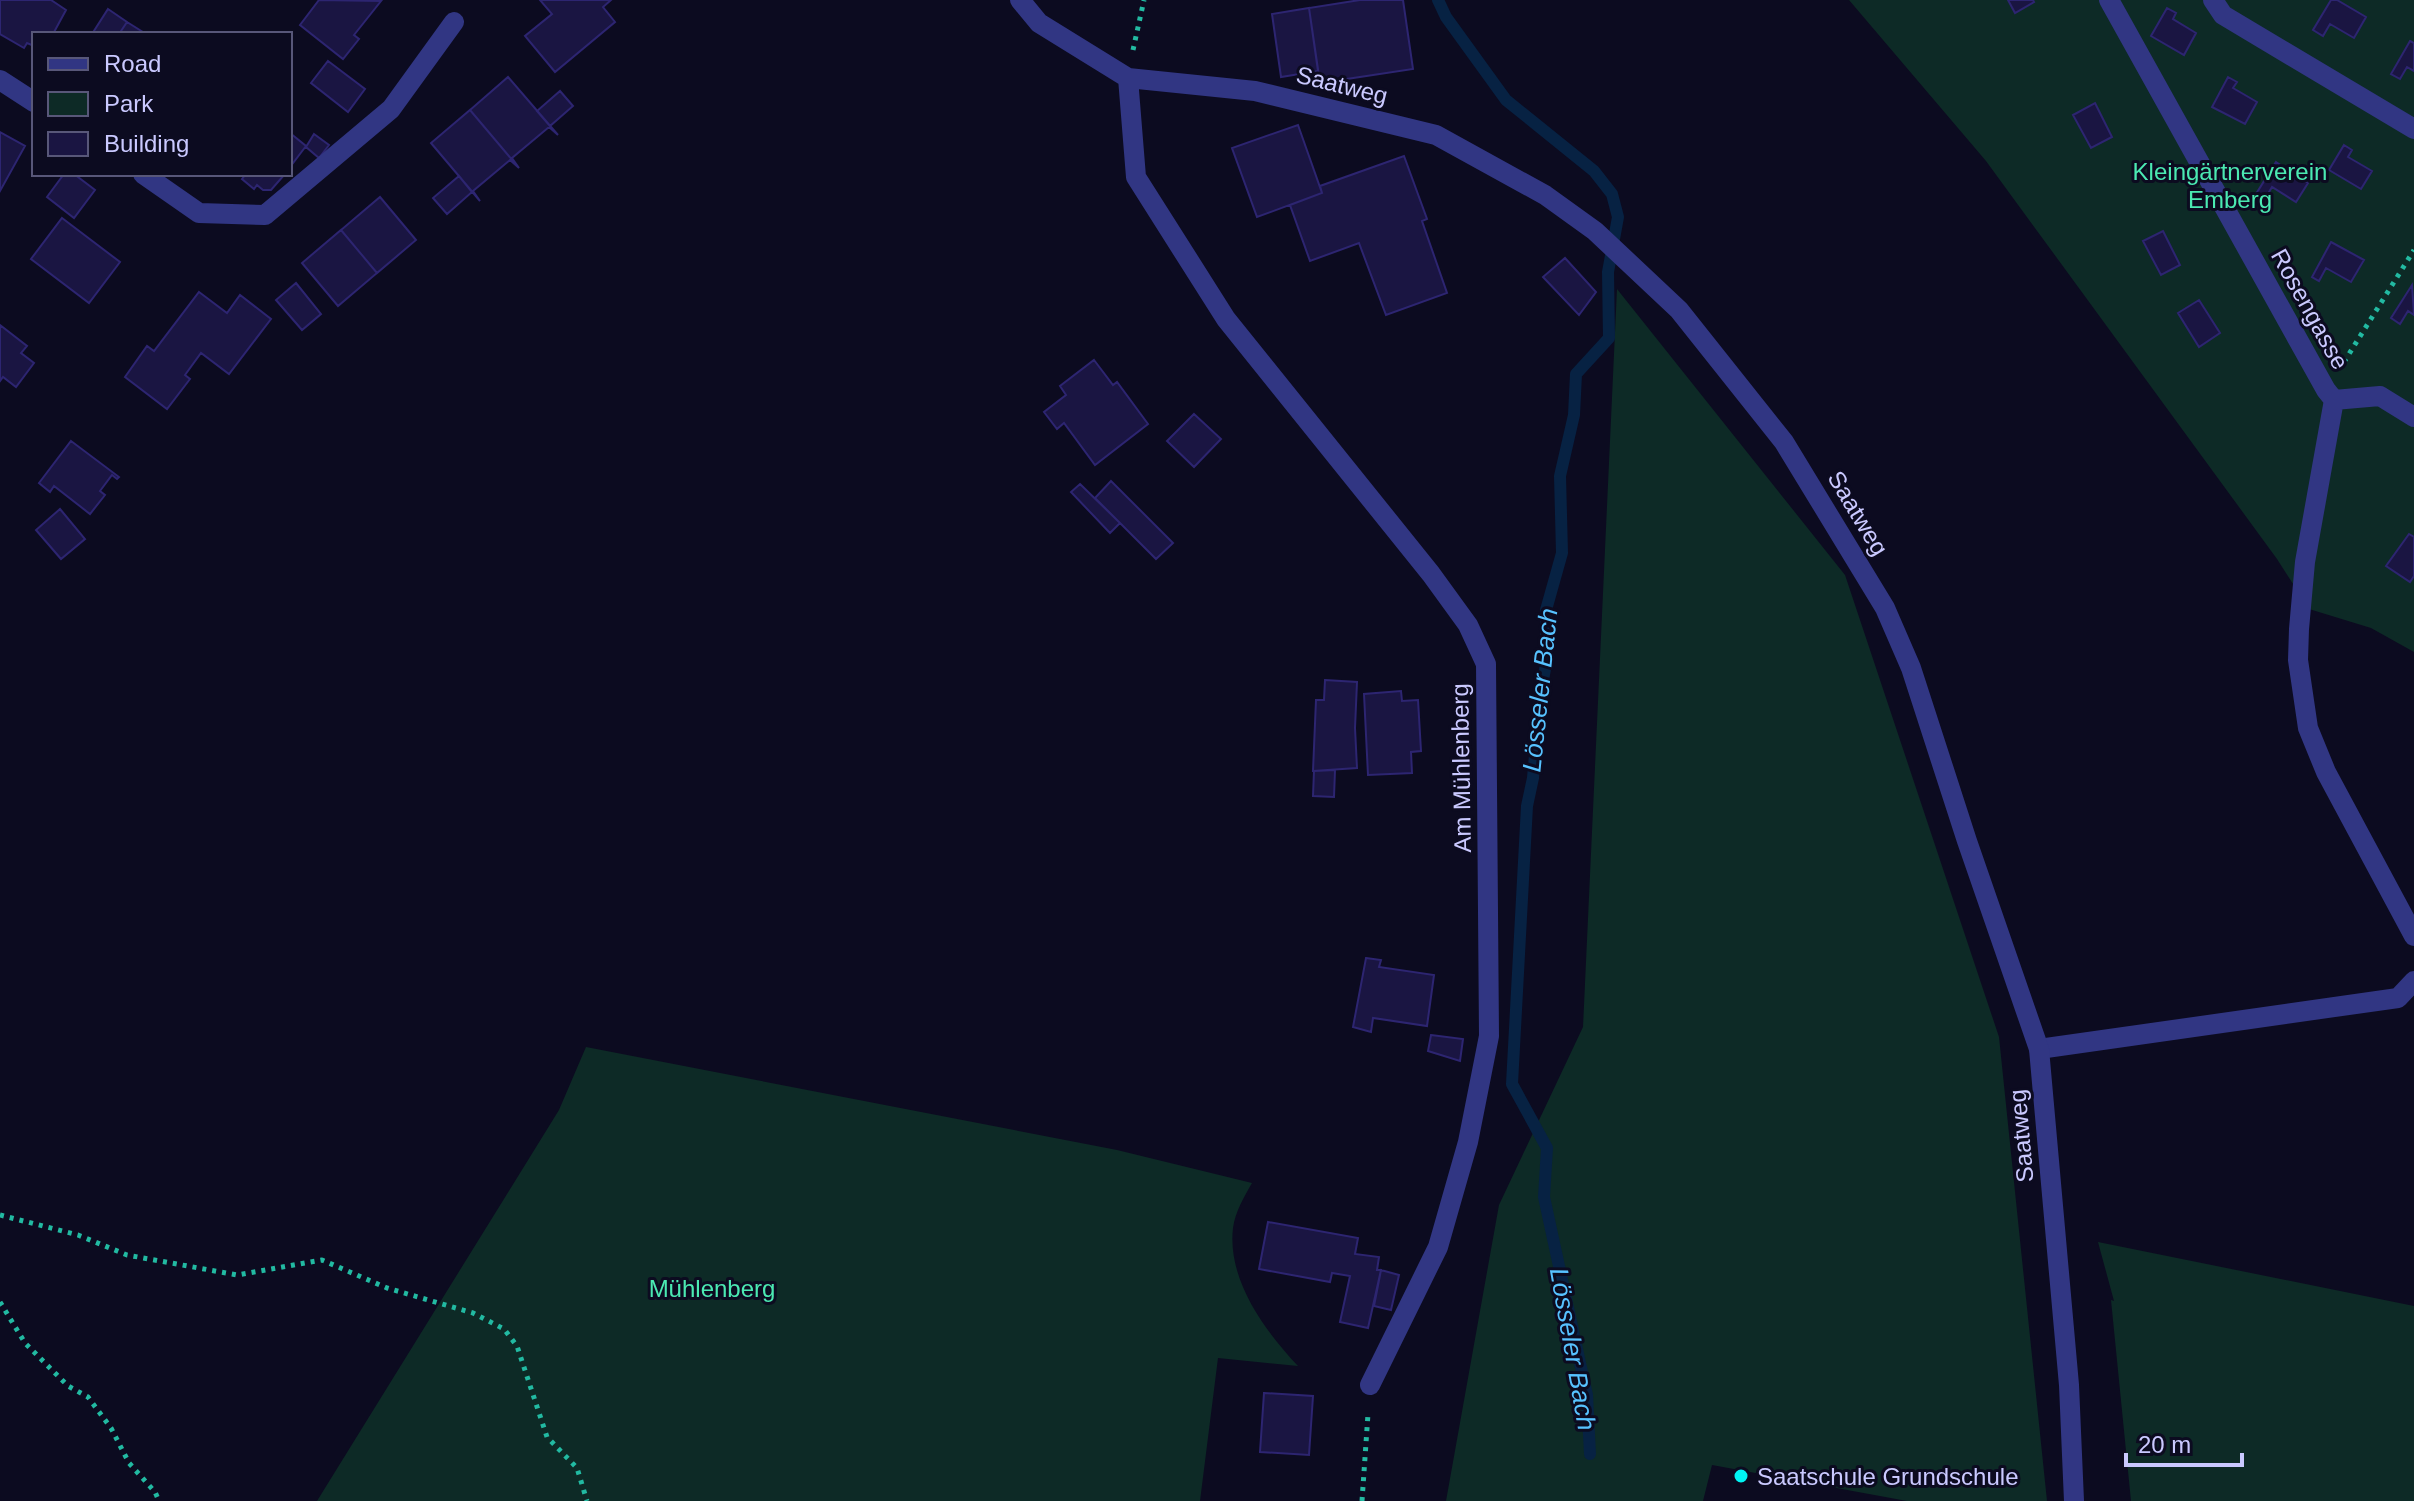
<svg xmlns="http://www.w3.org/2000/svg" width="2414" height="1501" viewBox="0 0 2414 1501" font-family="Helvetica,sans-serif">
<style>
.green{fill:#0d2a26}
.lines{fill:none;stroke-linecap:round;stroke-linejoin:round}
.stream{stroke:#072243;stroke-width:12}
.building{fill:#1a1542;stroke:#2d2571;stroke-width:2}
.path{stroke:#22baa2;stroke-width:5;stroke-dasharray:4 6;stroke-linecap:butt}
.service{stroke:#313683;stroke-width:20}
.minor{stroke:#313683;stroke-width:20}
.poi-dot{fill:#00f4f4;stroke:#0c0b20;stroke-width:3}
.labels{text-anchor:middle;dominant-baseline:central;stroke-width:6;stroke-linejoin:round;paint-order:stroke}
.street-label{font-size:24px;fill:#cac9ff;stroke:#0c0b20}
.park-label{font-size:24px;fill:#4be9b2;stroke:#0c0b20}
.poi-label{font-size:24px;fill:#cac9ff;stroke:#0c0b20;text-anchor:start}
.water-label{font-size:26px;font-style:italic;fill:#57c2ff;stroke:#0c0b20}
</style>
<rect width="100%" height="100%" fill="#0c0b20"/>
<path class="green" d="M1849 0H2414V652L2371 628 2309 609 2277 559 1986 161Z
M1617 289 1845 575 1999 1037 2047 1501H1907L1712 1465 1703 1501H1446L1499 1205 1583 1027Z
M586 1047 1117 1150 1252 1183C1244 1197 1235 1212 1233 1228 1227 1280 1265 1331 1298 1366L1218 1358 1200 1501H317L559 1110Z
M2098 1242 2414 1306V1501H2131L2111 1300 2114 1301Z"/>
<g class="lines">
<path class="stream" d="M1438 0 1446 17 1506 100 1594 171 1612 194 1618 217 1608 272 1609 338 1576 374 1574 415 1560 476 1562 553 1546 610V664L1540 696 1533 778 1527 806 1512 1084 1547 1148 1544 1197 1587 1395 1590 1454"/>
</g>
<path class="building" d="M0 0H51L66 10 53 34H34V46L27 43 24 48 0 34Z
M319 0 381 1 354 35 359 39 343 59 300 25Z
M540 0H611L603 7 615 22 555 72 525 36 552 14Z
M1360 0H1403L1413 69 1320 83 1309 8Z
M2008 0H2033L2034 2 2015 13Z
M2331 0H2337L2366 17 2354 38 2330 24 2323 36 2313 30Z
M1309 8 1318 71 1281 77 1272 14Z
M2167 8 2176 13 2173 19 2196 33 2184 55 2151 36Z
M108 9 127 22 119 34H92Z
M127 22 146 34H119Z
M2410 41 2414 43V71L2407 67 2400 79 2391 74Z
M328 61 365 89 348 112 311 83Z
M508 77 558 135 549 127 512 158 519 168 470 110Z
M2228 77 2237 82 2233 88 2257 102 2245 124 2212 107Z
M560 91 573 106 550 126 537 111Z
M2095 103 2112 137 2091 148 2073 115Z
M470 110 519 168 510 160 473 191 480 201 431 143Z
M1298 125 1322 193 1257 217 1232 148Z
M0 132 25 146 0 191Z
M290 133 306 146 290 167Z
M314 134 329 145 319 158 306 147Z
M2344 145 2352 150 2348 157 2372 171 2361 189 2329 170Z
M1404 156 1427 219 1422 221 1447 293 1386 315 1359 243 1310 261 1290 205 1322 193 1320 186Z
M2276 162 2308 183 2296 202 2272 187 2265 199 2256 194Z
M64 174H74L95 190 74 218 47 197Z
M243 174H285L271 190H263L257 185 254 189 242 179 245 175Z
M459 176 472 192 447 214 433 198Z
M380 197 416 240 377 273 341 230Z
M62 218 120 262 89 303 31 259Z
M341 230 377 273 338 306 302 263Z
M2163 231 2180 265 2161 275 2143 241Z
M2331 242 2364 260 2351 282 2326 268 2319 281 2312 277Z
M1565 258 1596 292 1579 315 1543 277Z
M296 283 321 314 302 330 276 300Z
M2412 285 2414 315 2408 311 2400 324 2391 318Z
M199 292 227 313 240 295 271 319 229 374 201 353 185 375 190 379 167 409 125 377 147 346 154 351Z
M2199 300 2220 333 2199 347 2178 313Z
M0 325 27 346 21 353 34 363 16 387 3 377 0 381Z
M1094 360 1113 385 1117 382 1148 424 1095 465 1064 423 1057 429 1044 412 1066 395 1060 386Z
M1194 414 1221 439 1194 467 1167 441Z
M71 441 119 477 117 479 112 475 100 491 105 495 90 514 54 486 50 492 39 483Z
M1111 481 1173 543 1156 559 1095 498Z
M1080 484 1120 523 1110 533 1071 492Z
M60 509 85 539 61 559 36 530Z
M2409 534 2414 537V576L2410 582 2386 566Z
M1325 680 1357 682 1355 728 1357 768 1313 771 1316 700H1324Z
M1401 691 1402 701 1418 700 1421 751 1411 752 1412 773 1368 775 1364 694Z
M1335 770 1334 797 1313 796 1314 771Z
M1366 958 1381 960 1379 967 1434 975 1427 1026 1373 1018 1371 1032 1353 1027Z
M1431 1035 1463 1039 1460 1061 1428 1051Z
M1268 1222 1358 1238 1355 1254 1379 1257 1377 1270H1381L1368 1328 1340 1322 1350 1276 1332 1273 1330 1282 1259 1269Z
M1381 1270 1399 1275 1391 1310 1374 1306Z
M1264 1393 1313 1396 1309 1455 1260 1452Z"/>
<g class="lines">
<path class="path" d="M1133 50 1144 0
M2344 362 2414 250
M0 1215 78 1235 127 1255 237 1275 322 1260 387 1288 473 1313 504 1329 517 1346 547 1437 577 1468 587 1501
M0 1302 25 1343 68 1386 88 1397 111 1428 129 1463 155 1492 159 1501
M1362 1501 1368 1414"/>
<path class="service" d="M2109 0 2326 390 2334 400
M2213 0 2223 15 2414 129
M2334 400 2305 562 2299 629 2298 660 2308 728 2326 772 2414 936
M2334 400 2380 396 2414 417
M2039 1049 2398 998 2414 981"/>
<path class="minor" d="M1020 0 1039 23 1128 78 1255 91 1436 135 1545 195 1595 231 1679 310 1784 442 1885 608 1911 668 1967 841 2039 1049 2069 1385 2074 1501
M1128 78 1136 177 1226 319 1431 574 1468 625 1486 664 1489 1036 1468 1142 1438 1247 1370 1385
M0 80 34 102
M143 174 199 213 265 215 391 109 454 22"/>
</g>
<circle class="poi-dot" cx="1741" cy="1476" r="8"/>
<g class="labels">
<g class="street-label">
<text transform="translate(1342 85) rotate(14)">Saatweg</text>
<text transform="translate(2310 309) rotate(61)">Rosengasse</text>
<text transform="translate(1858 513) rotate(59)">Saatweg</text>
<text transform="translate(1461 768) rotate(-91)">Am Mühlenberg</text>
<text transform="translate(2021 1136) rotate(-95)">Saatweg</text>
</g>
<g class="park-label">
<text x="2230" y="171">Kleingärtnerverein<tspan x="2230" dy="28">Emberg</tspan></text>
<text x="712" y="1288">Mühlenberg</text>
</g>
<g class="poi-label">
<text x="1757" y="1476">Saatschule Grundschule</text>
</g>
<g class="water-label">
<text transform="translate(1540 690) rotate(-84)">Lösseler Bach</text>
<text transform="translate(1573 1349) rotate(80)">Lösseler Bach</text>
</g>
</g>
<rect x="32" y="32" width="260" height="144" fill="#0c0b20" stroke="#585779" stroke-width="2"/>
<rect x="48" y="58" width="40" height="12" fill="#313683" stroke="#585779" stroke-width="2"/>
<text x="104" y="72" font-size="24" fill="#cac9ff">Road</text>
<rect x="48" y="92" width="40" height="24" fill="#0d2a26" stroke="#585779" stroke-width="2"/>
<text x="104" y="112" font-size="24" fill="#cac9ff">Park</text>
<rect x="48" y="132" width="40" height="24" fill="#1a1542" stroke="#585779" stroke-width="2"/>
<text x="104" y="152" font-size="24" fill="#cac9ff">Building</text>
<path d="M2126 1453v12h116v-12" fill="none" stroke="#cac9ff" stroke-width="4"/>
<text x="2138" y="1453" font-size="24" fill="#cac9ff" stroke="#0c0b20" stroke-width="6" paint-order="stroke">20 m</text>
</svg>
